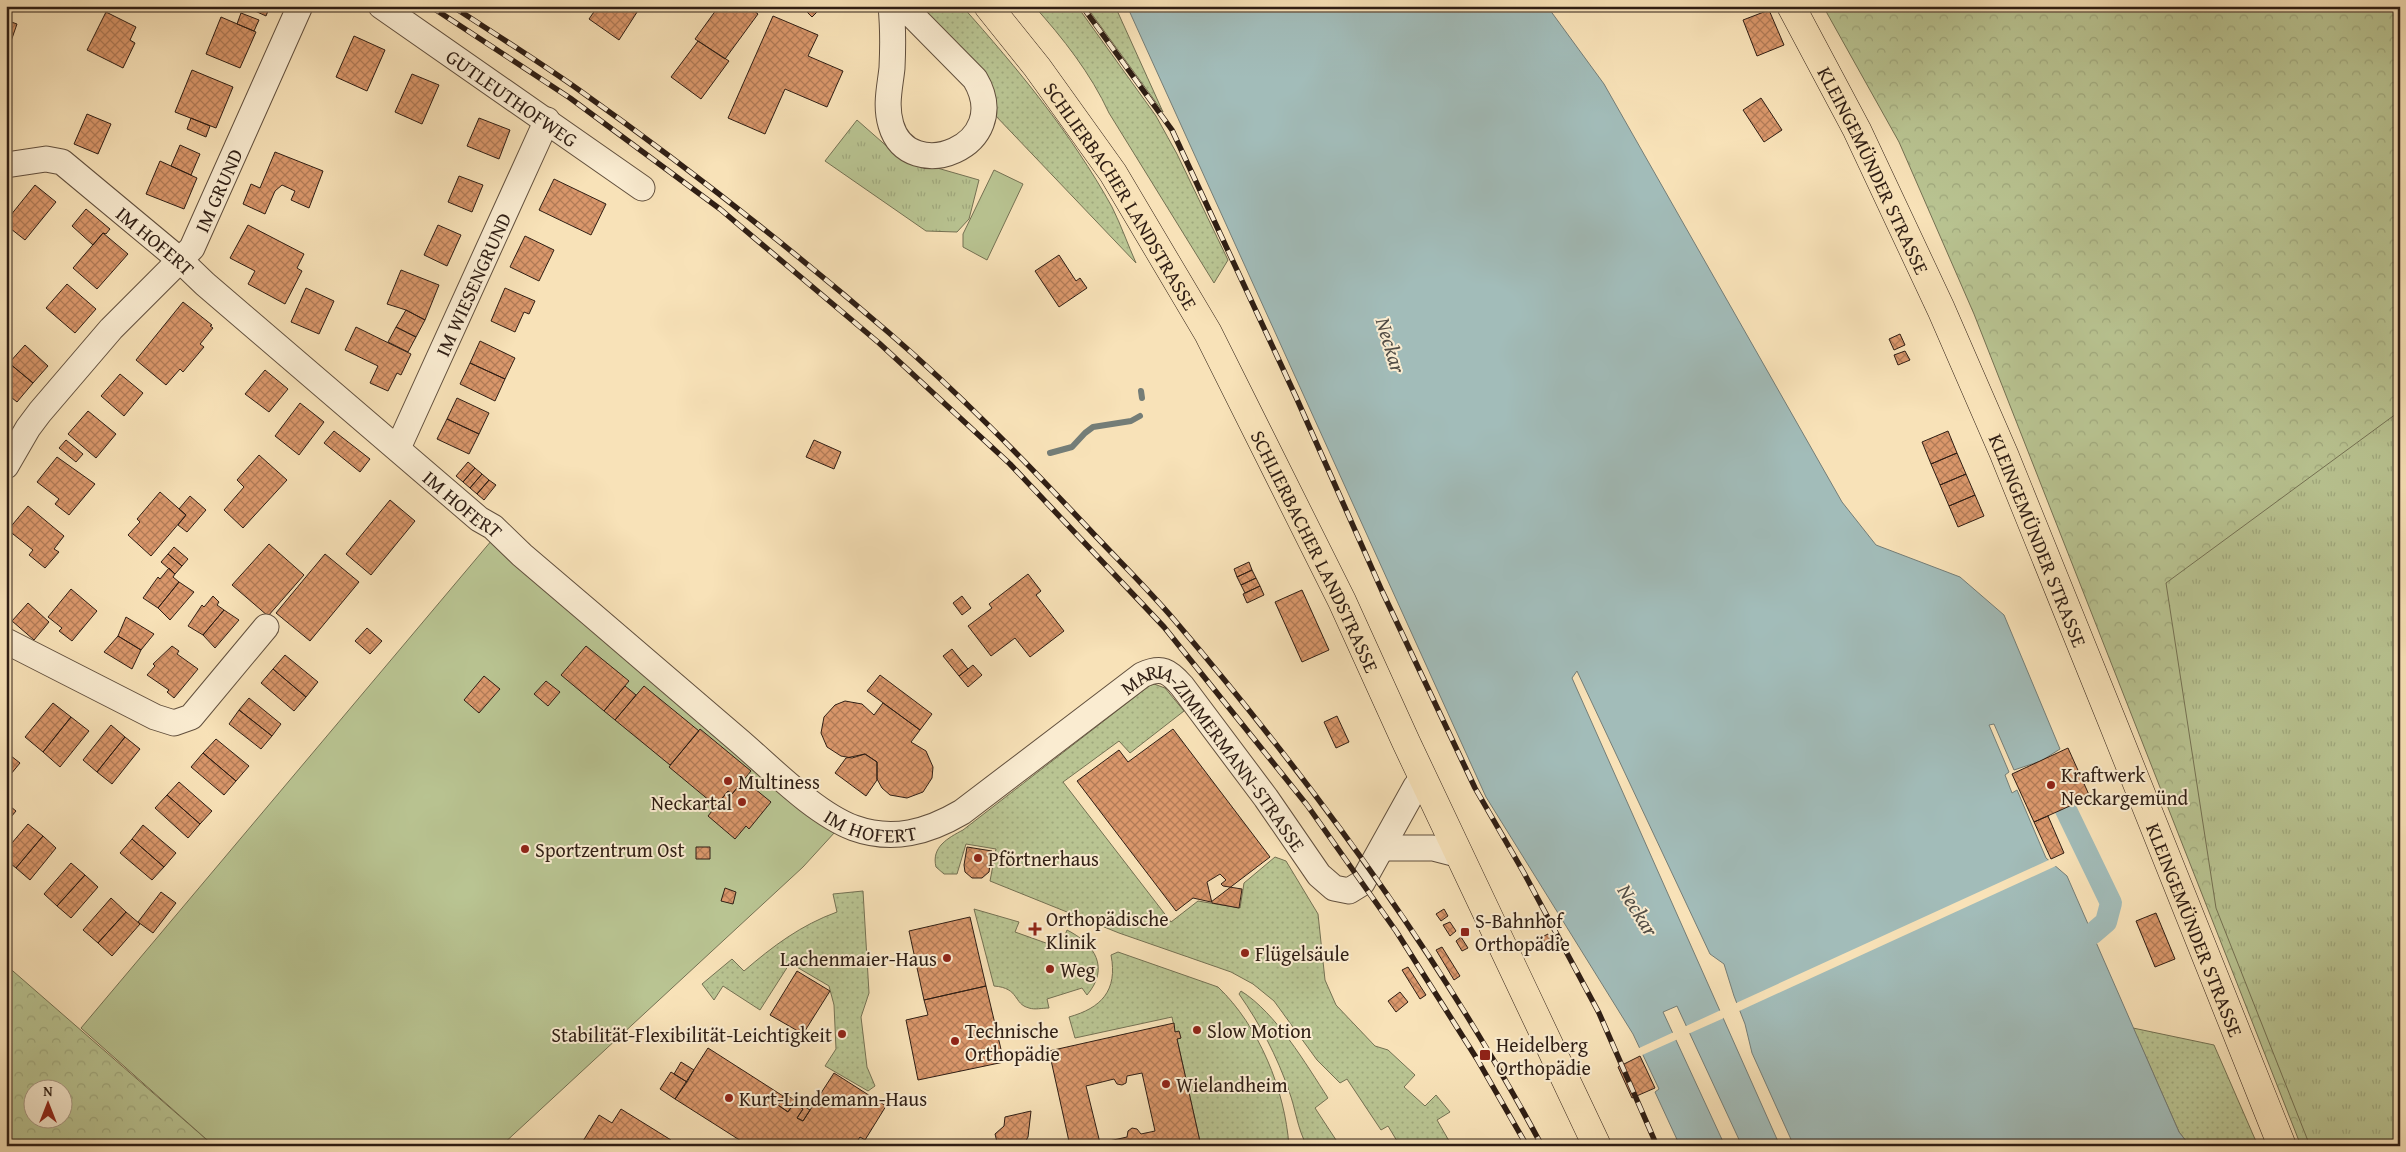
<svg xmlns="http://www.w3.org/2000/svg" width="2406" height="1152" viewBox="0 0 2406 1152" font-family="'Gentium Book Plus',serif">
<style>
.grass{fill:url(#grass-dots);stroke:#747153}
.forest{fill:url(#forest-crowns);stroke:#747153;fill-rule:evenodd}
.park{fill:url(#park-tufts);stroke:#747153}
.pitch{fill:#b9c492;stroke:#747153}
.water{fill:#a2bcb9;stroke:#747d77}
.pier{fill:#f8e2b8}
.lines{fill:none;stroke-linecap:round;stroke-linejoin:round}
.stream{stroke:#747d77;stroke-width:6}
.canal{stroke:#a2bcb9;stroke-width:22}
.building{fill:url(#building-cross-hatch);stroke:#2f1e14;fill-rule:evenodd}
.minor-casing{stroke:#614f3d;stroke-width:27}
.major-casing{stroke:#2f1e14;stroke-width:29}
.minor{stroke:#faecd1;stroke-width:25}
.major{stroke:#f8e2b8;stroke-width:28}
.rail-casing{stroke:#2f1e14;stroke-width:5.5}
.rail{stroke:#faecd1;stroke-width:4;stroke-dasharray:11;stroke-linecap:butt}
.poi-dot{fill:#8f2418;stroke:#faecd1;stroke-width:2}
.labels{text-anchor:middle;dominant-baseline:central;stroke-width:4;stroke-linejoin:round;paint-order:stroke}
.street-label{font-size:20px;fill:#2f1e14;stroke:#faecd1}
.poi-label{font-size:20px;fill:#2f1e14;stroke:#faecd1;text-anchor:start}
.water-label{font-size:21px;font-style:italic;fill:#524d46;stroke:#faecd1}
</style>
<defs>
<pattern id="grass-dots" width="8" height="8" patternUnits="userSpaceOnUse" patternTransform="scale(1.25)"><rect width="8" height="8" fill="#b9c492"/><path d="M2 2h.1M6 6h.1" fill="none" stroke="#9fa87d" stroke-width="1.8" stroke-linecap="round"/></pattern>
<pattern id="forest-crowns" width="20" height="18" patternUnits="userSpaceOnUse" patternTransform="scale(1.25)"><rect width="20" height="18" fill="#b9c492"/><path d="M2 6a3 3 0 1 1 6 0M12 15a3 3 0 1 1 6 0" fill="none" stroke="#9fa87d"/></pattern>
<pattern id="park-tufts" width="24" height="20" patternUnits="userSpaceOnUse" patternTransform="scale(1.25)"><rect width="24" height="20" fill="#b9c492"/><path d="M3 7l-1-3M5 7V3M7 7l1-3M15 17l-1-3M17 17v-4M19 17l1-3" fill="none" stroke="#9fa87d"/></pattern>
<pattern id="building-cross-hatch" width="8" height="8" patternUnits="userSpaceOnUse" patternTransform="scale(1.25)"><rect width="8" height="8" fill="#da976b"/><path d="M0 0l8 8M0 8l8-8" fill="none" stroke="#b17b57"/></pattern>
</defs>
<rect width="100%" height="100%" fill="#f8e2b8"/>
<filter id="stains"><feTurbulence type="fractalNoise" baseFrequency=".004" numOctaves="4"/><feColorMatrix values="0 0 0 0 .2 0 0 0 0 .09 0 0 0 0 .02 0 0 0 .5 -.17"/></filter>
<radialGradient id="worn" r=".72"><stop offset=".6" stop-color="#630" stop-opacity="0"/><stop offset="1" stop-color="#630" stop-opacity=".3"/></radialGradient>
<path class="grass" d="M891 6H962C1018 69 1071 133 1112 207 1121 225 1128 245 1136 263Z
M1034 6H1077L1156 116 1177 154 1228 260 1214 283 1109 113C1091 74 1063 38 1034 6Z
M1086 6H1115L1163 112Z
M1154 684 1165 688 1184 711 1130 753 1119 741 1063 782 1171 922 1198 901 1240 908 1244 883 1275 857 1286 861 1318 914 1325 980 1336 1005 1375 1046 1388 1050 1415 1075 1404 1087 1425 1106 1436 1095 1450 1112 1437 1120 1452 1146H1400L1388 1126 1381 1130 1347 1079 1340 1083 1317 1060 1274 1001 1253 984 1231 972 1119 933 990 881 996 849 966 844 957 874H944L936 867C931 847 948 838 963 830L1149 686Z
M863 891 869 993 861 1017 867 1067 875 1086 868 1091 825 1066 836 1049 834 1005 829 986 790 963 760 1010 723 986 714 1000 702 984 732 959 744 971C773 946 801 925 837 912L833 894Z
M974 909 1019 922 1015 932 1060 948 1067 930C1095 944 1110 968 1087 995L1082 988 1047 999 1049 1008C1042 1008 1035 1010 1029 1008 1013 1004 1020 988 994 986Z
M1118 952 1218 987C1259 1026 1285 1090 1289 1146H1201L1177 1039 1181 1038 1175 1032 1172 1017 1075 1038 1069 1017C1101 1008 1118 991 1111 955Z
M1241 991C1276 1013 1306 1064 1328 1098L1315 1108 1340 1146H1307C1297 1128 1296 1110 1289 1091 1277 1056 1260 1024 1239 994Z
M2133 1028 2214 1045 2258 1146H2190L2179 1132Z"/>
<path class="forest" d="M1823 6H2400V1146H2301L1974 314 1899 142Z
M6 965 214 1146H6ZM32 1090H62V1120H32Z"/>
<path class="park" d="M857 120 899 157 979 180 969 219 957 232 926 231 825 161Z
M2400 411V1146H2310L2216 908 2166 583Z"/>
<path class="pitch" d="M994 170 1023 184 987 260 963 247V234Z
M492 540 835 832 803 867 501 1146H214L81 1028Z"/>
<path class="water" d="M1127 6H1547L1604 84 1842 502 1876 545 1960 577 2004 615 2060 749 2041 761 2014 770 1994 724 1989 725 2009 772 2005 775 2012 793 2017 790 2046 858 2067 876 2179 1132 2190 1146H1794L1752 1053 1745 1024 1734 996 1724 964 1710 954 1577 671 1572 678 1780 1146H1742L1677 1006 1663 1012 1725 1146H1680L1655 1092 1659 1089 1633 1034 1486 797Z"/>
<path class="pier" d="M2051 859 2058 865 1737 1012 1734 1004Z
M1721 1010 1724 1018 1688 1034 1684 1027Z
M1674 1032 1678 1039 1640 1056 1637 1049Z"/>
<g class="lines">
<path class="stream" d="M1141 391 1142 398
M1050 453 1072 447 1085 433 1093 427 1131 421 1140 416"/>
<path class="canal" d="M2052 781 2111 903 2106 922 2092 934"/>
</g>
<path class="building" d="M244 6H270L266 16Z
M598 6H641L619 40 589 19Z
M719 6H748L758 14 725 59 695 39Z
M801 6H823L812 17Z
M1769 10 1784 45 1757 56 1743 20Z
M106 12 136 27 130 40 135 43 123 68 87 50Z
M241 13 259 20 254 31 237 24Z
M773 16 818 35 808 56 843 71 827 107 785 89 765 134 728 118Z
M221 17 256 32 240 68 206 54Z
M6 20 17 24 9 47 6 46Z
M354 36 385 50 367 91 336 77Z
M698 41 729 61 701 99 671 77Z
M192 70 233 87 216 128 175 112Z
M412 74 439 85 422 124 395 112Z
M1761 98 1782 130 1764 142 1743 110Z
M87 114 111 124 98 154 74 144Z
M191 118 210 126 206 137 187 129Z
M479 118 510 130 499 159 467 146Z
M180 145 200 154 191 175 171 166Z
M275 152 323 171 309 208 291 200 295 191 282 185 275 191 265 214 243 204 251 184 260 188Z
M160 161 197 178 184 209 146 194Z
M459 176 483 185 472 212 448 202Z
M554 179 606 204 591 235 539 210Z
M35 185 56 202 25 240 6 225V221Z
M86 209 110 229 106 234 103 233 93 245 72 226Z
M248 225 304 254 297 268 302 271 285 304 248 284 255 271 230 258Z
M438 225 461 235 447 266 424 255Z
M103 233 128 254 97 289 73 268Z
M525 236 554 250 539 281 510 267Z
M1059 255 1076 281 1080 278 1087 288 1059 307 1035 271Z
M401 270 439 285 425 320 406 310 387 304Z
M67 284 96 309 75 333 46 308Z
M306 288 334 301 319 334 291 322Z
M505 288 535 301 529 314 524 312 515 332 491 321Z
M183 302 212 325 210 326 213 328 200 344 204 347 193 360 183 372 180 369 166 385 136 360Z
M406 310 425 320 416 337 396 327Z
M356 327 411 354 401 375 397 373 388 391 370 383 378 366 345 350Z
M396 327 416 337 408 352 388 342Z
M1900 334 1905 345 1894 350 1889 339Z
M480 341 515 358 505 379 470 363Z
M25 345 48 366 33 383 9 363Z
M1905 351 1910 360 1898 365 1894 355Z
M9 363 33 383 17 402 6 393V367Z
M470 363 505 379 495 401 460 384Z
M265 370 288 389 269 412 245 394Z
M120 374 143 393 124 416 101 396Z
M457 398 489 413 479 434 447 419Z
M300 403 324 422 299 455 275 436Z
M88 411 116 434 96 458 68 434Z
M447 419 479 434 469 454 437 439Z
M334 431 370 459 360 472 324 443Z
M1948 431 1957 453 1931 464 1922 442Z
M66 440 83 454 76 462 59 448Z
M814 440 841 452 834 469 806 457Z
M1957 453 1966 474 1940 485 1931 464Z
M259 455 287 480 243 528 224 510 244 487 237 480Z
M57 457 95 484 69 515 55 504 59 499 37 482Z
M468 462 475 468 463 482 456 476Z
M475 468 482 474 470 488 463 482Z
M482 474 489 480 477 494 470 488Z
M1966 474 1975 495 1949 506 1940 485Z
M489 480 496 485 484 500 477 494Z
M160 492 186 515 151 556 128 535 140 522 137 519Z
M1975 495 1984 516 1958 527 1949 506Z
M190 496 206 510 187 532 178 525 186 515 179 509Z
M390 500 415 521 371 575 346 554Z
M28 506 64 536 54 549 59 552 45 568 29 555 33 550 8 530Z
M269 544 304 575 268 616 232 585Z
M174 547 188 559 182 566 168 554Z
M168 554 182 566 175 574 161 562Z
M325 554 359 582 310 641 276 613Z
M1249 562 1252 570 1237 577 1234 569Z
M169 568 175 574 173 577 179 582 158 608 143 598 158 577 160 579Z
M1252 570 1256 578 1241 585 1237 577Z
M1028 574 1041 591 1036 595 1064 631 1030 657 1015 638 991 656 968 626 992 608 989 604Z
M1256 578 1260 586 1245 593 1241 585Z
M179 582 194 592 170 620 158 608Z
M1260 586 1264 595 1247 603 1243 594Z
M71 589 97 611 72 641 59 631 62 628 48 617Z
M1302 590 1329 650 1302 662 1275 602Z
M213 596 219 602 217 605 224 610 203 635 188 626 202 605 204 607Z
M962 596 971 608 962 615 953 603Z
M28 603 49 622 34 640 12 621Z
M224 610 239 620 215 648 203 635Z
M126 617 154 634 141 650 118 636Z
M367 628 382 641 370 654 355 641Z
M118 636 141 650 132 669 104 652Z
M172 646 179 651 177 654 198 669 174 698 167 692 169 690 147 675 155 666 153 664Z
M586 646 629 681 604 711 561 675Z
M952 649 968 669 959 676 943 656Z
M285 655 318 682 306 697 273 669Z
M973 665 982 675 968 687 959 676Z
M273 669 306 697 294 711 261 683Z
M880 675 932 714 920 730 867 691Z
M484 676 500 689 479 713 464 700Z
M546 681 560 692 548 706 534 694Z
M625 686 636 695 615 720 604 711Z
M644 686 699 731 670 765 615 720Z
M249 698 281 724 272 736 239 710Z
M845 701 862 704 874 715 883 703 920 730 911 742 926 751 933 767 932 778 923 792 907 798 890 795 882 788 877 779V762L865 754 852 758 841 756 827 747 821 733 824 717 835 705Z
M53 703 71 717 43 752 25 737Z
M239 710 272 736 261 749 229 724Z
M1337 716 1349 742 1336 748 1324 722Z
M71 717 89 731 60 767 43 752Z
M111 725 125 737 97 772 83 760Z
M700 729 751 771 732 794 728 791 716 806 669 767Z
M1173 729 1270 857 1211 902 1193 898 1176 911 1077 781 1119 750 1128 762Z
M125 737 140 749 112 784 97 772Z
M216 739 249 766 236 781 203 753Z
M2068 748 2090 797 2034 822 2012 774Z
M6 752 20 763 6 780Z
M203 753 236 781 224 795 191 767Z
M865 754 877 762V780L866 796 835 773 846 758Z
M744 780 771 802 749 829 746 826 735 839 708 816 728 791 732 794Z
M179 782 212 811 200 824 167 795Z
M167 795 200 824 188 838 155 808Z
M6 803 16 811 6 823Z
M2048 816 2064 853 2051 859 2034 822Z
M28 824 43 836 16 868 6 860V850Z
M143 825 176 853 164 867 132 839Z
M43 836 56 848 30 880 16 868Z
M132 839 164 867 152 880 120 853Z
M696 847H710V859H696Z
M967 847 992 851 989 872 982 878H972L965 872 964 865Z
M71 863 85 875 57 906 44 894Z
M1220 874 1226 880 1221 884 1223 886 1242 889 1239 908 1212 903 1207 882Z
M85 875 98 887 71 918 57 906Z
M725 888 736 892 733 904 721 901Z
M161 892 176 903 153 933 138 922Z
M111 898 126 912 98 943 83 930Z
M1444 909 1448 916 1441 921 1436 914Z
M126 912 140 924 112 956 98 943Z
M2156 913 2175 959 2155 967 2136 921Z
M970 917 986 986 924 1000 909 931Z
M1450 922 1456 931 1450 936 1443 925Z
M1548 934 1553 944 1547 947 1542 937Z
M1461 937 1468 948 1462 951 1456 941Z
M1442 947 1460 976 1454 980 1436 950Z
M1408 967 1426 995 1420 999 1402 970Z
M797 971 830 991 803 1034 770 1015Z
M986 986 1004 1062 918 1080 906 1020 928 1015 924 1000Z
M1400 992 1408 1002 1396 1012 1388 1001Z
M1174 1023 1175 1032 1179 1031 1181 1038 1177 1039 1201 1146H1070L1049 1051ZM1142 1073 1155 1131 1141 1134 1137 1129 1132 1128 1128 1131 1127 1137 1100 1143 1086 1086 1114 1079 1117 1084 1122 1085 1126 1083 1127 1076Z
M708 1048 783 1096 778 1105 788 1112 794 1103 803 1109 797 1118 803 1121 834 1073 886 1106 865 1140 860 1137 854 1146H749L675 1099Z
M1640 1056 1655 1088 1632 1098 1618 1067Z
M681 1062 694 1070 687 1082 674 1074Z
M671 1072 687 1082 675 1099 660 1089Z
M785 1094 810 1110 803 1121 797 1118 803 1109 799 1106 794 1103 788 1112 778 1105Z
M621 1109 671 1140 667 1146H580L599 1115 612 1123Z
M1031 1111 1028 1137 1023 1146H998L995 1134 1004 1126 1005 1117Z"/>
<g class="lines">
<defs>
<g id="minor">
<path id="s1" d="M381 6 642 188"/>
<path d="M891 6C893 26 893 47 892 68 890 87 885 105 891 125 909 187 1015 146 975 79L903 6"/>
<path id="s2" d="M6 165 46 159 62 162 181 261 205 284 479 519 493 527 522 555C594 616 666 678 737 739 770 767 814 813 854 828 893 842 928 832 962 812L1142 675C1162 666 1169 671 1182 686L1266 798 1319 875 1334 888 1349 891 1362 883 1416 786 1425 781"/>
<path id="s3" d="M398 448 547 120"/>
<path id="s4" d="M6 466 28 428 40 412 111 329 192 248 300 6"/>
<path d="M6 641 155 717 174 723 191 717 266 627"/>
<path d="M1383 848H1433L1460 855"/>
</g>
<g id="major">
<path id="s5" d="M988 6 1037 67 1113 173 1208 333 1342 601 1406 742 1597 1146"/>
<path id="s6" d="M1791 6 1857 130 1941 309 2004 454 2112 721 2282 1146"/>
</g>
</defs>
<use href="#minor" class="minor-casing"/>
<use href="#major" class="major-casing"/>
<use href="#minor" class="minor"/>
<use href="#major" class="major"/>
<defs>
<path id="rail" d="M430 6 570 98 720 209 879 343 1010 464 1164 627 1307 805 1396 931 1477 1059 1527 1146
M452 6C495 34 538 61 579 90 686 166 789 247 888 332 959 393 1024 460 1088 528 1117 559 1148 589 1176 622 1314 784 1441 957 1542 1146
M1082 6 1172 130 1296 397 1382 591 1475 788 1524 873 1599 1013 1657 1146"/>
</defs>
<use href="#rail" class="rail-casing"/>
<use href="#rail" class="rail"/>
</g>
<g class="poi-dot">
<circle cx="728" cy="781" r="5"/>
<circle cx="2051" cy="785" r="5"/>
<circle cx="742" cy="802" r="5"/>
<circle cx="525" cy="849" r="5"/>
<circle cx="978" cy="858" r="5"/>
<path d="M1032.5 921.5h5v5h5v5h-5v5h-5v-5h-5v-5h5z"/>
<rect x="1460" y="927" width="10" height="10" rx="2.5"/>
<circle cx="1245" cy="953" r="5"/>
<circle cx="947" cy="958" r="5"/>
<circle cx="1050" cy="969" r="5"/>
<circle cx="1197" cy="1030" r="5"/>
<circle cx="842" cy="1034" r="5"/>
<circle cx="955" cy="1041" r="5"/>
<rect x="1479" y="1049" width="12" height="12" rx="2.5"/>
<circle cx="1166" cy="1084" r="5"/>
<circle cx="729" cy="1098" r="5"/>
</g>
<g class="labels">
<g class="street-label">
<text stroke="none"><textPath href="#s1" startOffset="160">GUTLEUTHOFWEG</textPath></text>
<text stroke="none"><textPath href="#s6" startOffset="184">KLEINGEMÜNDER STRASSE</textPath></text>
<text stroke="none"><textPath href="#s4" startOffset="351">IM GRUND</textPath></text>
<text stroke="none"><textPath href="#s5" startOffset="232">SCHLIERBACHER LANDSTRASSE</textPath></text>
<text stroke="none"><textPath href="#s2" startOffset="179">IM HOFERT</textPath></text>
<text stroke="none"><textPath href="#s3" startOffset="180">IM WIESENGRUND</textPath></text>
<text stroke="none"><textPath href="#s2" startOffset="584">IM HOFERT</textPath></text>
<text stroke="none"><textPath href="#s6" startOffset="589">KLEINGEMÜNDER STRASSE</textPath></text>
<text stroke="none"><textPath href="#s5" startOffset="638">SCHLIERBACHER LANDSTRASSE</textPath></text>
<text stroke="none"><textPath href="#s2" startOffset="1544">MARIA-ZIMMERMANN-STRASSE</textPath></text>
<text stroke="none"><textPath href="#s2" startOffset="1109">IM HOFERT</textPath></text>
<text stroke="none"><textPath href="#s6" startOffset="1009">KLEINGEMÜNDER STRASSE</textPath></text>
</g>
<g class="poi-label">
<text x="2061" y="774">Kraftwerk<tspan x="2061" dy="23">Neckargemünd</tspan></text>
<text x="738" y="781">Multiness</text>
<text x="732" y="802" text-anchor="end">Neckartal</text>
<text x="535" y="849">Sportzentrum Ost</text>
<text x="988" y="858">Pförtnerhaus</text>
<text x="1046" y="918">Orthopädische<tspan x="1046" dy="23">Klinik</tspan></text>
<text x="1475" y="920">S-Bahnhof<tspan x="1475" dy="23">Orthopädie</tspan></text>
<text x="1255" y="953">Flügelsäule</text>
<text x="937" y="958" text-anchor="end">Lachenmaier-Haus</text>
<text x="1060" y="969">Weg</text>
<text x="965" y="1030">Technische<tspan x="965" dy="23">Orthopädie</tspan></text>
<text x="1207" y="1030">Slow Motion</text>
<text x="832" y="1034" text-anchor="end">Stabilität-Flexibilität-Leichtigkeit</text>
<text x="1496" y="1044">Heidelberg<tspan x="1496" dy="23">Orthopädie</tspan></text>
<text x="1176" y="1084">Wielandheim</text>
<text x="739" y="1098">Kurt-Lindemann-Haus</text>
</g>
<g class="water-label">
<text transform="translate(1391 345) rotate(73)">Neckar</text>
<text transform="translate(1638 910) rotate(58)">Neckar</text>
</g>
</g>
<rect width="2406" height="1152" fill="none" stroke="#f8e2b8" stroke-width="25"/>
<rect x="8" y="8" width="2391" height="1137" fill="none" stroke="#2f1e14" stroke-width="2.5"/>
<rect x="12" y="12" width="2381" height="1127" fill="none" stroke="#2f1e14"/>
<g transform="translate(48 1104)"><circle r="24" fill="#faecd1" stroke="#a99a85"/>
<path d="M0-4L9 19L0 12L-9 19Z" fill="#8f2418"/>
<text y="-8" font-size="14" font-weight="bold" text-anchor="middle" fill="#2f1e14">N</text>
</g>
<rect width="100%" height="100%" filter="url(#stains)"/>
<rect width="100%" height="100%" fill="url(#worn)"/>
</svg>
